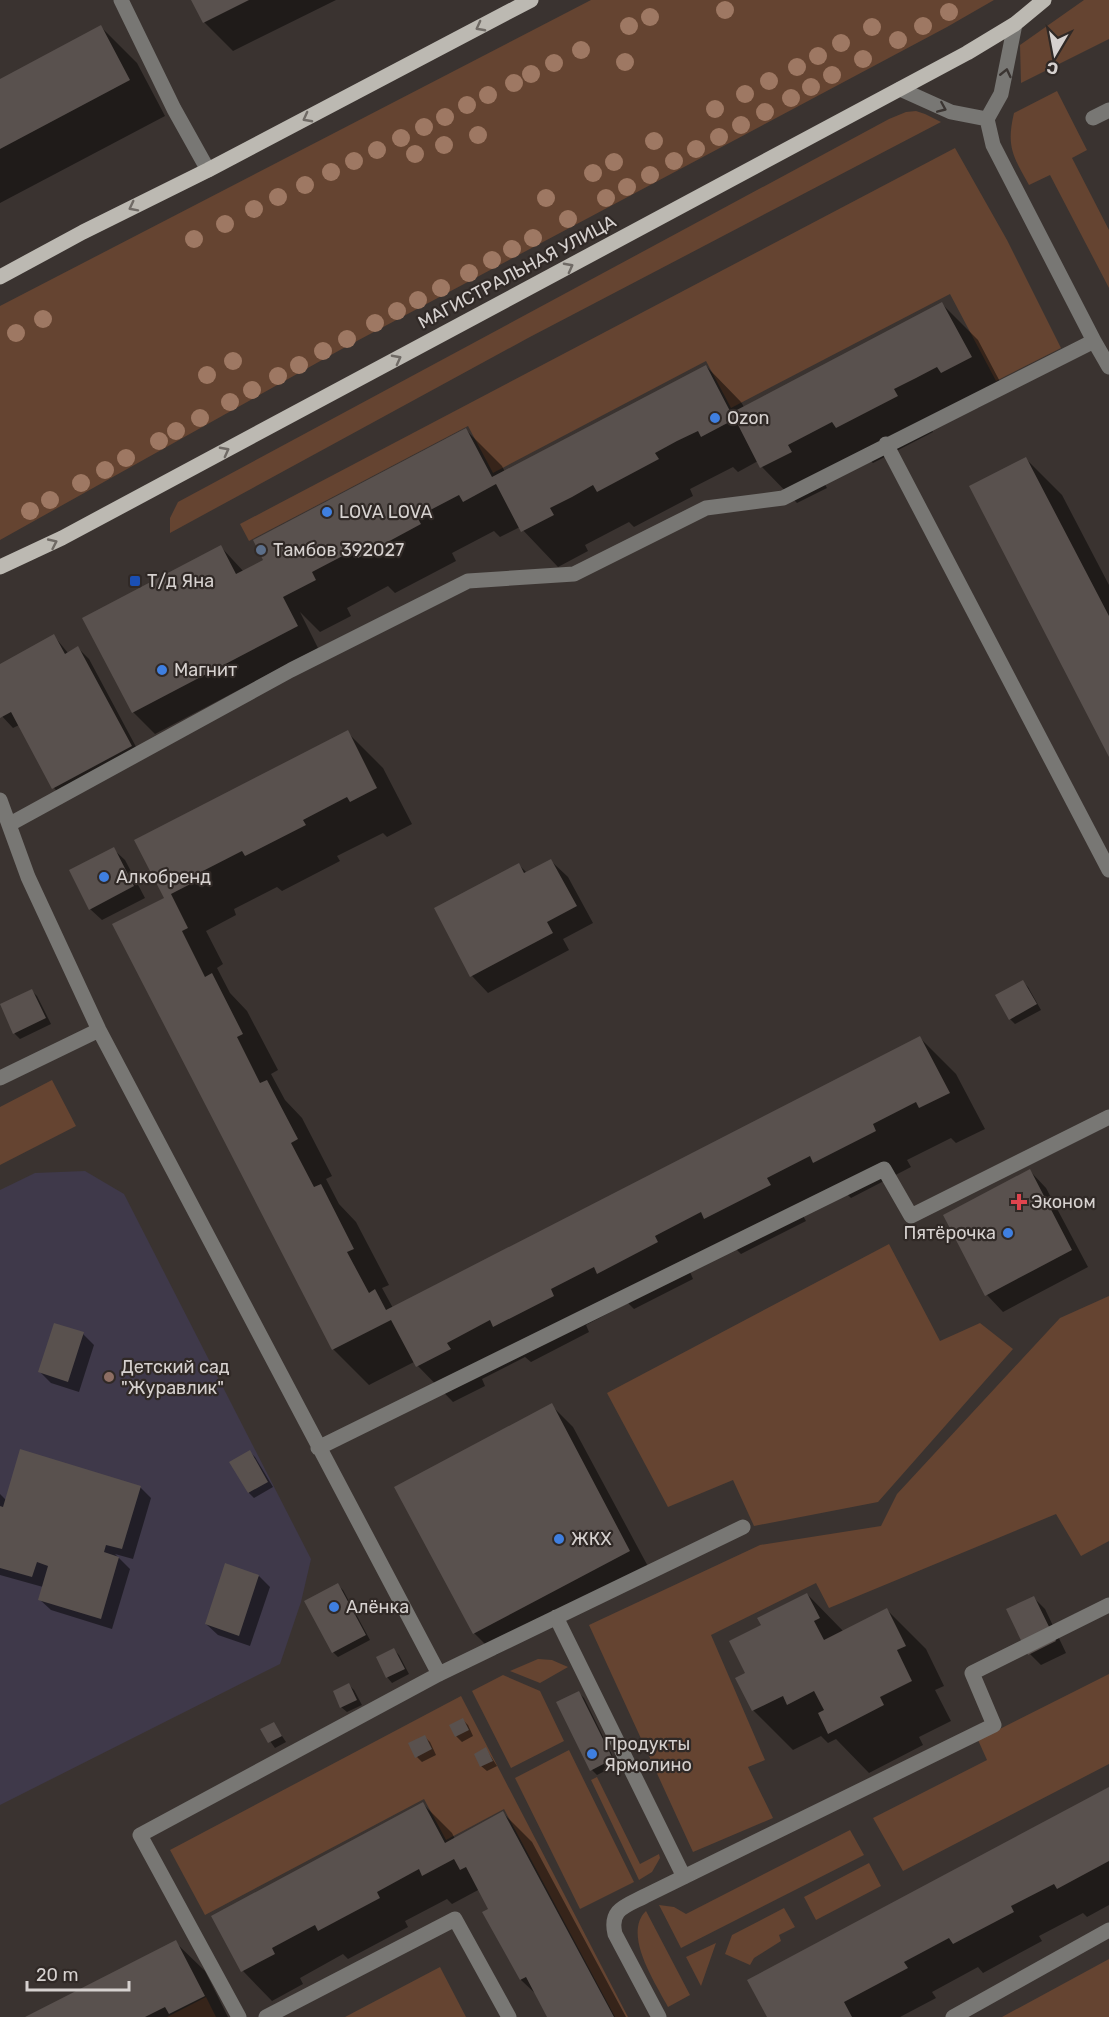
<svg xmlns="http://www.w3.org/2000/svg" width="1109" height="2017" viewBox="0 0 1109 2017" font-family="Rubik,sans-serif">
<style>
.education{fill:#3f394a}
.green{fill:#654431}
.shadow{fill:#0007}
.building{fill:#59514e}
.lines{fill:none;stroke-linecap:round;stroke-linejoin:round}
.minor{stroke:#787774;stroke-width:15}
.major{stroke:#bcb9b2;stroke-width:15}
.tree{fill:#9e7863}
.oneway{stroke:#6f6a65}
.oneway2{stroke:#3b3532}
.shop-dot{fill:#3f7fe0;stroke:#302926;stroke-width:2}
.service-dot{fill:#5c6f8a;stroke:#302926;stroke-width:2}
.transit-dot{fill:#1a4fb4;stroke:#302926;stroke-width:2}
.health-dot{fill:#e0444e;stroke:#302926;stroke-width:2}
.education-dot{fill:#8d6e63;stroke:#302926;stroke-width:2}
.labels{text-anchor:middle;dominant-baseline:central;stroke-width:4.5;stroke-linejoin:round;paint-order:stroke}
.street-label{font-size:18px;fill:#d6d1cf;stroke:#302926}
.poi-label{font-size:18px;fill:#d6d1cf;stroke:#302926;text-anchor:start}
</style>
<rect width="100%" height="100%" fill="#3a3330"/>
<path class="education" d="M85 1171 124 1194 311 1559 301 1602 280 1664 0 1805V1190L35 1173Z"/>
<path class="green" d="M591 0H994L947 27 340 350 0 540V306Z
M1084 0H1109V39L1021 83 1020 45Z
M1057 91 1087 150 1072 158 1109 230V288L1050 175 1029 185C1013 156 1006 147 1014 113Z
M916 111 925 114 941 122 528 338 170 533V518L178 502 889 119 906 112Z
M955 148 1007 240 1061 348 996 381 950 294 731 408 706 361 493 473 468 426 249 541 240 524Z
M52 1080 76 1126 0 1165V1107Z
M889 1244 940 1341 980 1323 1013 1349 878 1502 754 1526 733 1480 668 1507 607 1393Z
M1109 1296V1541L1081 1556 1056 1514 829 1608 816 1583 711 1635 765 1760 748 1767 773 1818 693 1852 589 1625 760 1545 881 1526 897 1494 1060 1318Z
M538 1659 552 1660 568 1667 540 1683 510 1671Z
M1109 1674V1764L903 1871 873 1818 987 1760 978 1740Z
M503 1675 540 1691 564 1741 511 1768 472 1691Z
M461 1696 628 2017H615L504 1809 446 1840 424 1799 205 1915 170 1850Z
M569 1750 634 1882 580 1909 515 1778Z
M597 1777 640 1864 659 1854 660 1858 652 1872 639 1880 591 1780Z
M850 1830 864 1855 681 1948 659 1905 674 1907 686 1914Z
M869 1863 881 1886 816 1920 804 1897Z
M784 1908 795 1927 779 1935 781 1941 754 1958 750 1965 725 1954 732 1935Z
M646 1911 690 1995 668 2007C656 1984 622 1934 646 1911Z
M716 1943 701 1986 686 1957Z
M1109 1959V2017H1002Z
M440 1967 466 2017H345Z
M206 1997 216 2017H167Z"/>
<path class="shadow" d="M193 0H336L233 51 204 22Z
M101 27 137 63 165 116 0 203V81Z
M942 304 978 340 1006 393 978 408 972 403 929 425 933 432 873 463 867 458 823 481 827 488 797 503 762 467 758 461 738 472 733 467 690 489 693 496 634 527 629 522 585 545 588 551 558 567 520 527 500 537 494 531 452 553 456 561 395 593 388 586 347 608 351 616 320 632 300 612 318 648 155 734 133 712 84 619 221 547 244 572 263 562 466 430 502 466 505 472 706 366 741 402 744 407Z
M1026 459 1062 495 1109 585V753Z
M54 636 68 653 78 648 89 659 142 758 65 800 54 788 19 725 13 728 0 714V665Z
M347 732 383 768 412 824 387 837 383 833 337 856 340 861 282 891 277 887 234 909 236 915 206 931 223 964 217 968 230 993 247 1011 278 1070 271 1074 285 1100 302 1118 332 1176 326 1179 339 1204 356 1222 389 1285 382 1288 393 1308 920 1038 956 1074 985 1129 956 1143 951 1138 907 1160 911 1167 851 1198 845 1192 802 1214 806 1221 741 1254 735 1248 690 1272 693 1279 634 1309 628 1303 586 1325 589 1332 531 1362 525 1357 482 1379 485 1386 453 1402 414 1362 369 1385 333 1349 166 898 136 841Z
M113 849 125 860 145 898 102 920 90 909Z
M551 861 568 877 593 923 563 939 569 950 488 993 472 976 436 909 519 865 527 873Z
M1023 982 1028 987 1041 1010 1015 1024 1010 1019Z
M31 990 37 996 51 1024 20 1039 15 1034 1 1005Z
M1030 1171 1046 1188 1088 1267 1003 1312 987 1295Z
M83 1334 94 1345 79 1392 51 1383 40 1372Z
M551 1405 573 1427 651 1572 496 1655 474 1633 397 1488Z
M250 1452 255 1457 273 1487 254 1498 249 1493 231 1462Z
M140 1487 151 1498 133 1559 115 1554 130 1569 112 1629 51 1610 39 1599 43 1587 0 1575V1494L7 1501Z
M259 1576 270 1587 250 1646 218 1635 206 1624Z
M338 1585 343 1590 370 1640 338 1657 333 1652Z
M807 1594 844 1632 887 1610 926 1649 944 1686 935 1690 951 1721 919 1737 923 1745 869 1773 836 1739 828 1743 821 1736 793 1750 753 1710 747 1674 763 1626Z
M1034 1598 1045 1609 1066 1653 1041 1665 1030 1654Z
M394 1650 399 1655 409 1674 392 1683 387 1677Z
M349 1685 354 1690 362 1705 347 1712 341 1707Z
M579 1693 584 1698 617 1765 597 1775 592 1770Z
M463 1720 468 1725 473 1736 462 1742 456 1736Z
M274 1724 286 1742 275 1748 262 1730Z
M425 1737 430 1742 436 1755 422 1762 417 1757Z
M486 1749 497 1766 487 1771 481 1766Z
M1109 1788V1905L1087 1917 1083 1913 1039 1936 1042 1941 983 1973 978 1967 932 1992 936 1998 900 2017H768Z
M423 1804 452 1833 455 1839 503 1813 532 1842 626 2017H549L538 1996 521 1980 490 1909 480 1889 452 1904 447 1899 405 1921 408 1927 348 1959 343 1954 300 1978 303 1984 272 2001 243 1971 213 1916Z
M175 1942 205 1971 228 2017H29Z"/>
<path class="building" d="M191 0H249L203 23Z
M101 25 130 80 0 149V79Z
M942 302 972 357 941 373 937 367 916 378 894 389 898 396 836 428 832 422 788 445 792 452 760 468 735 419 701 437 698 431 677 441 655 453 659 459 597 492 593 485 572 497 550 508 554 515 521 532 496 484 463 502 459 495 417 517 421 524 358 558 354 550 312 572 316 580 283 597 298 626 132 713 82 618 221 545 236 574 263 560 253 540 466 428 492 477 706 365 731 413Z
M1026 457 1109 616V757L969 486Z
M54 634 65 654 78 646 132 746 52 789 11 712 0 718V664Z
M348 730 377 788 350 802 347 797 303 820 306 825 245 856 242 851 199 873 202 878 171 894 188 928 182 931 205 977 212 973 243 1034 237 1037 260 1083 267 1080 298 1139 291 1143 314 1187 321 1184 354 1249 347 1252 369 1293 375 1289 386 1310 920 1036 950 1093 919 1108 916 1102 873 1124 876 1131 813 1163 810 1156 767 1178 771 1185 704 1219 701 1212 655 1236 658 1242 597 1274 594 1267 551 1289 554 1296 493 1327 490 1320 447 1343 451 1349 416 1367 391 1320 332 1350 112 924 164 898 134 840Z
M114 847 134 886 89 910 69 870Z
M551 859 577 906 547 922 553 933 470 977 434 908 519 863 524 873Z
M1023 980 1037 1004 1009 1020 995 995Z
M32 989 46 1018 13 1034 0 1004Z
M1030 1169 1072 1250 985 1296 943 1215Z
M54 1323 84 1332 68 1382 38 1372Z
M552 1403 630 1551 473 1634 394 1487Z
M20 1449 141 1486 122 1549 106 1545 104 1552 119 1557 101 1619 38 1600 48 1566 37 1562 32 1577 0 1568V1506L3 1507Z
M250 1450 268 1482 248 1493 229 1462Z
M225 1563 259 1575 239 1636 205 1624Z
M338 1583 366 1635 332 1653 304 1601Z
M807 1593 820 1618 814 1621 824 1640 887 1608 906 1646 897 1650 912 1681 880 1697 884 1705 828 1734 818 1713 824 1710 814 1691 787 1705 783 1696 752 1711 735 1678 745 1673 729 1641 761 1625 757 1618Z
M1034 1596 1056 1641 1028 1655 1006 1609Z
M394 1648 405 1669 386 1678 376 1657Z
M349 1683 357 1700 340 1708 333 1691Z
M579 1691 613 1759 590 1771 556 1702Z
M463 1718 469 1730 455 1737 449 1725Z
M274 1722 282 1736 268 1743 260 1729Z
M425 1735 432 1749 415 1758 408 1743Z
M486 1747 493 1761 480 1767 474 1754Z
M1109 1787V1861L1057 1889 1054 1884 1011 1906 1014 1912 953 1944 949 1938 904 1962 908 1968 844 2002 852 2017H767L747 1980Z
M423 1802 445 1843 503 1811 614 2017H547L526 1977 520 1980 482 1912 488 1909 466 1867 460 1870 454 1859 422 1876 419 1869 377 1892 380 1898 318 1931 315 1925 272 1948 275 1954 241 1972 211 1916Z
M176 1940 205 1996 169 2014 165 2007 145 2017H25Z"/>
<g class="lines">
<path class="minor" d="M121 0 174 109 208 170
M1015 24 1001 94 987 119 993 145 1094 341 1109 367
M900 89 951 112 987 119
M1093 118 1109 110
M886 444 1109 870
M0 800 28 877 99 1030 439 1674
M10 824 291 670 468 581 574 574 706 508 783 498 1094 341
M0 1078 99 1030
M318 1448 884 1169 911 1216 1109 1117
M556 1617 684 1877
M239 2017 140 1835 439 1674 743 1527
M266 2017 455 1919 509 2017
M659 2017 615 1934C609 1909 626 1906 645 1896L994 1725 972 1673 1109 1605
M953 2017 1109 1930"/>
<path class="major" d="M0 277 83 232 208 170 531 0
M0 567 62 538 967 53 1015 24 1044 0"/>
</g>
<g class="tree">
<circle cx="725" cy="10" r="9"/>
<circle cx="949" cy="12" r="9"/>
<circle cx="650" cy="17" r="9"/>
<circle cx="629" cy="26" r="9"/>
<circle cx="923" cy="26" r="9"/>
<circle cx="872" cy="27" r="9"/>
<circle cx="898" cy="40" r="9"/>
<circle cx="841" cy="43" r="9"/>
<circle cx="581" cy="50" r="9"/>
<circle cx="818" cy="56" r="9"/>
<circle cx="863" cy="59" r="9"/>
<circle cx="625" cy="62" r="9"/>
<circle cx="554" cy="63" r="9"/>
<circle cx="797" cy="67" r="9"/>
<circle cx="531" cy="74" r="9"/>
<circle cx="832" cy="75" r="9"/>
<circle cx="769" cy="81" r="9"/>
<circle cx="514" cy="83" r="9"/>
<circle cx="811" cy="87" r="9"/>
<circle cx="745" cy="94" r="9"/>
<circle cx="488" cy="95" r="9"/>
<circle cx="791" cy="98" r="9"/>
<circle cx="467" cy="105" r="9"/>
<circle cx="715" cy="109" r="9"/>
<circle cx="765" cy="112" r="9"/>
<circle cx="445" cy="117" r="9"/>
<circle cx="741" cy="125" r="9"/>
<circle cx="424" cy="127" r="9"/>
<circle cx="478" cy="135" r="9"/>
<circle cx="719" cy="137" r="9"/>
<circle cx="401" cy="138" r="9"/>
<circle cx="654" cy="141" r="9"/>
<circle cx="444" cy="145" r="9"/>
<circle cx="696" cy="149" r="9"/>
<circle cx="377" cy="150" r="9"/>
<circle cx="415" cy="154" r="9"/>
<circle cx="354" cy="161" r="9"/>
<circle cx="674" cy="161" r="9"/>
<circle cx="614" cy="162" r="9"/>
<circle cx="331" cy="172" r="9"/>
<circle cx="593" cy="173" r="9"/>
<circle cx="650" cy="175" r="9"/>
<circle cx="305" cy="185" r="9"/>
<circle cx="627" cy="187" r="9"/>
<circle cx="278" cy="197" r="9"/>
<circle cx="546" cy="198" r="9"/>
<circle cx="606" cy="198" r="9"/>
<circle cx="254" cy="209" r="9"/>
<circle cx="568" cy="219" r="9"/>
<circle cx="225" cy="224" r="9"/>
<circle cx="533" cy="238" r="9"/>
<circle cx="194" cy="239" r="9"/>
<circle cx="512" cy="249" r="9"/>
<circle cx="492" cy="260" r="9"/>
<circle cx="469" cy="273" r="9"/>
<circle cx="441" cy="288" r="9"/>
<circle cx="418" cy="300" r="9"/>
<circle cx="397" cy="311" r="9"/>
<circle cx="43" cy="319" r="9"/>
<circle cx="375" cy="323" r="9"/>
<circle cx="16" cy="333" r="9"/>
<circle cx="347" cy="339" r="9"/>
<circle cx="323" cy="351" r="9"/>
<circle cx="233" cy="361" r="9"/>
<circle cx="299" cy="365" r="9"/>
<circle cx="207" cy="375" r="9"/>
<circle cx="278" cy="376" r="9"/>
<circle cx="252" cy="390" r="9"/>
<circle cx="230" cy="402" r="9"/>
<circle cx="200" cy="418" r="9"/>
<circle cx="176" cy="431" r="9"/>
<circle cx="159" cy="441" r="9"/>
<circle cx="126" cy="458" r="9"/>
<circle cx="105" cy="470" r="9"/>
<circle cx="81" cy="483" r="9"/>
<circle cx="50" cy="500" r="9"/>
<circle cx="30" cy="511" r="9"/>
</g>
<defs><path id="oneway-chevron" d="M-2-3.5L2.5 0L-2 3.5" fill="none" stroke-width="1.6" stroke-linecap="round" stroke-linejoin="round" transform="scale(1.5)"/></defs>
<g class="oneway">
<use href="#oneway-chevron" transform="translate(480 27) rotate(152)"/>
<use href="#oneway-chevron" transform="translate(307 118) rotate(152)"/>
<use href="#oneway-chevron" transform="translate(133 207) rotate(153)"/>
<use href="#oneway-chevron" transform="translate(569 267) rotate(-28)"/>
<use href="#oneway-chevron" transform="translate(397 359) rotate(-28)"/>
<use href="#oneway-chevron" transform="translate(225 451) rotate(-28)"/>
<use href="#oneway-chevron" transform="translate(53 543) rotate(-25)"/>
</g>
<g class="oneway2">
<use href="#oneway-chevron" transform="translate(1006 73) rotate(-77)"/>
<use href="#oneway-chevron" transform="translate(942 108) rotate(23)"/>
</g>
<g class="shop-dot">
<circle cx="715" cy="418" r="6"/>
<circle cx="327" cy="512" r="6"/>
<circle cx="162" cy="670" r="6"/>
<circle cx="104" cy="877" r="6"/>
<circle cx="1008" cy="1233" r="6"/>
<circle cx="559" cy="1539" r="6"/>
<circle cx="334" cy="1607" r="6"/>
<circle cx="592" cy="1754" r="6"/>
</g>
<circle class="service-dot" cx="261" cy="550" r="6"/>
<rect class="transit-dot" x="129" y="575" width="12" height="12" rx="3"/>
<path class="health-dot" d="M1016 1193h6v6h6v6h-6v6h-6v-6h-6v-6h6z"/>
<circle class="education-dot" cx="109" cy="1377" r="6"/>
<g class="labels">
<g class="street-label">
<text transform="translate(517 272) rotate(-28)">МАГИСТРАЛЬНАЯ УЛИЦА</text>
</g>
<g class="poi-label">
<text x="727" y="418">Ozon</text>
<text x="339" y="512">LOVA LOVA</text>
<text x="273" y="550">Тамбов 392027</text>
<text x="147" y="581">Т/д Яна</text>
<text x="174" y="670">Магнит</text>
<text x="116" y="877">Алкобренд</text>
<text x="1031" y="1202">Эконом</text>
<text x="996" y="1233" text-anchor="end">Пятёрочка</text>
<text x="121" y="1367">Детский сад<tspan x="121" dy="21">"Журавлик"</tspan></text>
<text x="571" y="1539">ЖКХ</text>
<text x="346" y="1607">Алёнка</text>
<text x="604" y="1744">Продукты<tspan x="604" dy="21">Ярмолино</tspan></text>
</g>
</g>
<g transform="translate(1055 54) rotate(190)" stroke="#302926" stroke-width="4.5" paint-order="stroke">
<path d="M0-4.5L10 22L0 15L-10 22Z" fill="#d6d1cf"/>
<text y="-9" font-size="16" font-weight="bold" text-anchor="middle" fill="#d6d1cf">С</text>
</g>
<path d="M27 1981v9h102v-9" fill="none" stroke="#d6d1cf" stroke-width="3"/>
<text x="36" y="1981" font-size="18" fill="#d6d1cf" stroke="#302926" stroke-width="4.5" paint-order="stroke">20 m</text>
</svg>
